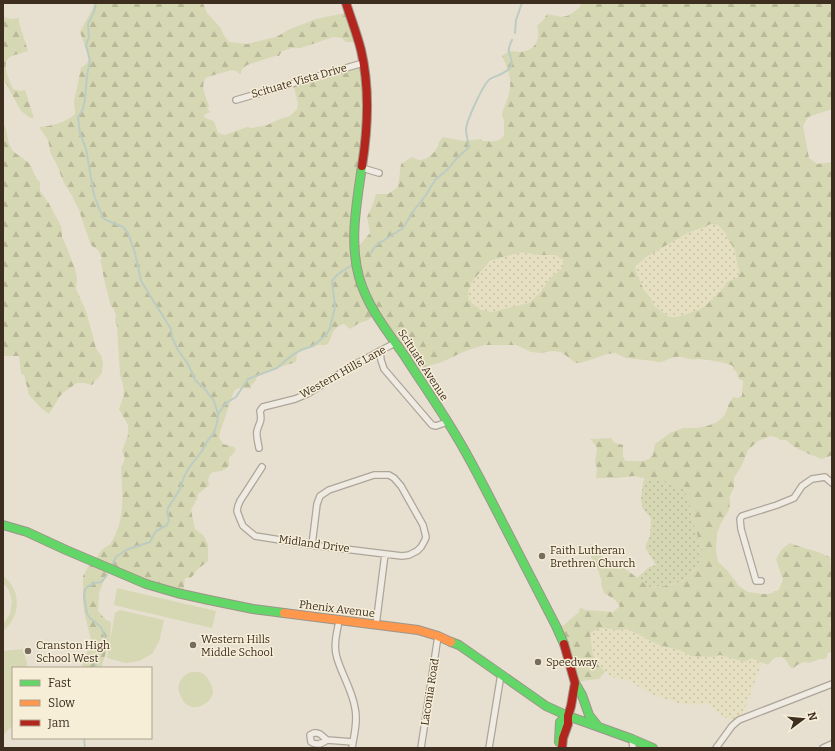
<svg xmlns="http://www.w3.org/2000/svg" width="835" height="751" viewBox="0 0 835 751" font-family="Bitter,serif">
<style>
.farmland{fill:url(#farmland-dots)}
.green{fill:url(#green-dots)}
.forest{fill:url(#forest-firs);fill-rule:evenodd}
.pitch{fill:#d6d7b3}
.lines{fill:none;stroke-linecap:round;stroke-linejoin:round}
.stream{stroke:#bcccc2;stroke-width:2}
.street-casing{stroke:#ada599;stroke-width:8}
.fast-casing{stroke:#9c958a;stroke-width:10}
.slow-casing{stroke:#9c958a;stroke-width:10}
.jam-casing{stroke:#9c958a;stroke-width:10}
.street{stroke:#efebe3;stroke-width:5.5}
.fast{stroke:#63d668;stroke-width:8}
.slow{stroke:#ff974d;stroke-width:8}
.jam{stroke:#b3261e;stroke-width:8}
.poi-dot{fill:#786c5e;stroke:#f7eed8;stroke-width:1.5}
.labels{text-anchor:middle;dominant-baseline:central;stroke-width:3;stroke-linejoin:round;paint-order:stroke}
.street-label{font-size:11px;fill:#3d2e20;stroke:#f7eed8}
.poi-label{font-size:11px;fill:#3d2e20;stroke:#f7eed8;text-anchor:start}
</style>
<defs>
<pattern id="farmland-dots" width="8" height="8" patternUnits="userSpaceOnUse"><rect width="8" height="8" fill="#e6dfc2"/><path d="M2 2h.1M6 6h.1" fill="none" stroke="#c6c0a6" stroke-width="1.8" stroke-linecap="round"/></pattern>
<pattern id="green-dots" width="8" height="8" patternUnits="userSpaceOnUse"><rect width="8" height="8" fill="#d6d7b3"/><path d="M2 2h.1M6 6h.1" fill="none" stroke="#b9b99a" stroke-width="1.8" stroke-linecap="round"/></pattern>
<pattern id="forest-firs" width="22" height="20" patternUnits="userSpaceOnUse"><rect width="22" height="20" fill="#d6d7b3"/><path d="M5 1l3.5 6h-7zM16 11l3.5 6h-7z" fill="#b9b99a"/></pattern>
</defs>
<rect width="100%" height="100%" fill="#e7e0d1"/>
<path class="farmland" d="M711 224 718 225 724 231 735 251 737 262V265L740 273 737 278 727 282 722 290 705 306 698 310 677 317H669L654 306 651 298 644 290 637 275 635 267 638 263 644 260 646 257 686 234Z
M522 252 538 255H556L563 259V267L557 273 551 277 539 294 529 303 492 312 481 310 469 301 468 290 475 277 485 268 489 261Z
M600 628 614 629 616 630H621L628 629 659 645 679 650 691 656 713 657 720 655 745 662 751 658 762 662 741 719 735 724 729 718H726L720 714 707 703 695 705 678 703 648 693 632 682 622 679 610 677 606 672 598 666 592 652 590 633Z"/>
<path class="green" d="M645 478 670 483 685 490 695 528 702 549 699 565 683 581 667 586 649 587 637 578 649 567 656 565 645 547 650 536 651 518 643 509 641 500 643 482Z"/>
<path class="forest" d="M95 3H203L207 13 221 28 223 34 229 42 247 44 276 37 290 29 316 19 350 12 358 42H346L342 38 333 37 301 48H292L282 51 279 56H275L247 65 242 69 241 74H239L237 71 232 70 207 77C199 84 206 97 209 106L207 108 210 112 204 115 205 118 214 121 218 133 225 135 247 127 252 128 267 125 280 119 290 116 297 109 298 104 293 83 363 63 366 142 357 248 370 233 367 217 373 204 376 194H388L398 187 401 164 412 157C414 158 416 159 418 160 428 161 438 150 439 142L443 137 464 141 481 139 483 141C492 141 497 143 504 136V121L502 113C512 88 514 81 502 56 504 55 507 52 510 51 513 51 517 52 520 52 535 51 541 40 537 26L544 19 547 14C566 18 565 19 580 7L581 3H832V109L808 117 803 126 809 158 817 164 832 162V456H830L821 459C808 453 796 450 786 440H780L778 438 771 436 758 441 748 450 741 467 734 478V487L729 498 730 500V501L729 510 721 523 717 533 716 550 718 562 727 570 739 586 748 592 765 594 773 593 774 591H778L783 580 776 559 782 549 790 543C804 549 818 550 831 558L830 563 832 567V617L830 625 832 630V651L828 653 826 659H820L809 663 804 662 797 665 793 669 791 668 784 658C775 656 774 658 768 665L751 658 745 662 720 655 713 657 691 656 679 650 659 645 628 629 621 630H616L613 629 600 628 590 633C593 649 590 661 605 671V672L599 679 588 680 574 683 556 628 564 625 579 612 580 607 585 610 613 612 620 606 614 599 604 593 601 583 602 582 596 564 591 557C594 552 591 547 589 542L595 548 610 566 623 567 649 587 667 586 683 581 699 565 702 549 695 528 685 490 670 483 651 480 634 476 616 478H596L597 469 595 462 597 450 596 446 590 439 611 438 615 443 623 445V456L625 461H643L649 459 653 455 655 444 670 433 683 428H696L707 426 717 422 724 416 728 407V405L733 397 738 398 742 396 743 381 738 378 737 372 733 369V366C724 362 709 360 699 359 696 359 693 360 690 359 683 358 682 356 675 357 667 358 662 365 654 361L626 358 615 353 607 354 581 363H576L561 352 552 351 541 353 531 352 516 345H484L463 352 442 362 414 370 376 315 366 321 359 323 350 329 344 324C329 327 333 342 326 345 325 345 320 345 319 345 315 345 301 350 298 353 296 355 297 359 296 362L259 374 257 376 256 380 251 386V389C244 388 239 386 234 391L220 432 219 437 223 444 234 447 236 450 229 458V466L222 471 213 472 210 474 208 480 209 485 198 494 197 499 191 510 195 529 204 536 208 545V561L198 569 191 578H185L183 594 108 570 99 593 98 611 106 620 111 622 110 640 101 668H81L91 642 90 636 84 611 83 602V576L91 562H95C97 558 99 552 103 549 106 546 110 546 112 541 126 517 122 493 121 467 125 461 126 458 122 451L128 435V425L119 409 124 395 123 384 120 375 117 326 115 320 116 316 114 309 111 306 104 279 101 262 100 261 102 258 98 250 92 246 90 243 79 210 71 194 63 181 57 165 51 154 48 140 39 127C49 127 67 122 75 114L74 101 81 68 87 63 89 58 80 32 94 6ZM711 224 718 225 724 231 735 251 737 262V265L740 273 737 278 727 282 722 290 705 306 698 310 678 317H669L654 306 651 298 644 290 637 275 635 267C638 263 643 261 646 257L686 234ZM522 252 538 255H556L563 260V267L557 273 551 277 539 294 529 303 492 312 481 310 469 301C465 280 480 277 489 261Z
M3 17 12 19 19 18V23L28 51C22 53 16 54 10 57 0 63 10 81 13 89L19 91 25 90 34 118H30L21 111 3 78Z
M3 124C9 132 6 138 10 146 13 154 23 157 29 163 34 169 33 177 40 182V191L48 202 61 226 62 232V237L65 243 75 269 77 278 76 289 86 311 96 348 101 356 103 363 102 373 92 385 85 383H77L64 392 60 396 49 414 40 407 29 395 24 375 21 374 19 356H3Z"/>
<path class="pitch" d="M3 576C22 590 21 617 3 631V624L10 614 12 602 9 590 3 583Z
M117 588 216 611 212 628 114 605Z
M120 610 164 620 159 642 152 654 139 661 126 663 107 658 115 613Z
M23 649 27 663V668H13V725L3 735V651Z
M191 672C203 671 205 674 211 684 212 687 213 689 213 693 211 703 196 712 186 704 184 703 182 699 181 696 175 686 181 676 191 672Z"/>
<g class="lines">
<path class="stream" d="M96 3 94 12 88 24 89 37 86 45 90 61 87 75 85 99 83 109 78 117 80 133 86 149 94 195 103 218 106 220 123 227 128 233 135 253 141 281 171 329 172 337 178 350 188 364 195 380 204 388 214 401 218 414 217 423 214 433 208 440 202 451 188 469 184 477 180 489 168 508 167 512 169 520 167 525 156 531 150 542 126 550 116 557 112 565
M515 33 516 20 522 3
M371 253 375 246 403 228 415 209 426 195 435 180 448 169 456 159 469 147C468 141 466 134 466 129 467 120 483 84 490 79 496 75 507 74 511 66 513 60 510 57 509 52 508 48 510 44 512 40
M218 414 226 403 236 397 248 379 277 368 291 356 301 350 313 346 326 335 330 328 335 307 332 281 338 274 352 265
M95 668 99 648 104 641 105 638 101 627 90 618 87 614 84 595 85 590 87 587 95 583 101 582 104 579 107 575
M84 738 85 748"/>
<defs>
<path id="street" d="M236 100 363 63
M362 168 379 173
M380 351 381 360 384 369 432 425 436 426 447 422
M259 448C258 442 256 436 257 431 260 420 262 423 260 411L263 407 295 399 307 394 352 366 395 343
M262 467 240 501 238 506 237 511 240 519 243 526 255 536 312 545 402 556 409 555 417 551 421 547 425 540 426 537 423 525 401 486 394 478 389 475H374L329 490 320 496 317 504 312 545
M761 581H756L741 529 740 519 742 516 777 505 794 498 802 486 812 479 825 477 832 483
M339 621C337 632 333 646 337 658 342 675 352 690 355 708 358 721 354 735 352 748
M376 625 385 554
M632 739 633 748
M327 740C322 744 317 746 311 742L310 735 314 733H317L320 734 327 740 353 742
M421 748 438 636
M489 748 501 674
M716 748 732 726 739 720 832 684
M823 748 832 744"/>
<path id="fast" d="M362 166C357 202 349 241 359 277 367 306 387 331 404 355 422 383 441 410 458 439 470 459 480 479 491 500 513 542 534 584 556 626L564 644
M3 525 27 532 66 550 146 584 177 593 209 600 253 609 284 613
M451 642 459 645 546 706 568 716 632 739 653 748
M575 683 582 695 589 715 597 725
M559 742 560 722 568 716"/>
<path id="slow" d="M284 613 418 630 438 636 451 642"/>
<path id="jam" d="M346 3C351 19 357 34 361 50 370 88 368 128 362 166
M562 748 563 738 568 724V716L571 706 575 683 564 644"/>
</defs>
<use href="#street" class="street-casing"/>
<use href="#fast" class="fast-casing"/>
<use href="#slow" class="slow-casing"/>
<use href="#jam" class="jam-casing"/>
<use href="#street" class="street"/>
<use href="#fast" class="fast"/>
<use href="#slow" class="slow"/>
<use href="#jam" class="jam"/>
</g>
<g class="poi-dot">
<circle cx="542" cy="556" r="4"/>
<circle cx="193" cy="645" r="4"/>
<circle cx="28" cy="651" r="4"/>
<circle cx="538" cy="662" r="4"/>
</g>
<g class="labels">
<g class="street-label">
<text transform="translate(299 81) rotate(-16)">Scituate Vista Drive</text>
<text transform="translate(423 365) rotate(57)">Scituate Avenue</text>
<text transform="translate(343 372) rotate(-29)">Western Hills Lane</text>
<text transform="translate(314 544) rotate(8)">Midland Drive</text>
<text transform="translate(337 609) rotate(7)">Phenix Avenue</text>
<text transform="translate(430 692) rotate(-81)">Laconia Road</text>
</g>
<g class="poi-label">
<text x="550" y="550">Faith Lutheran<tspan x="550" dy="13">Brethren Church</tspan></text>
<text x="201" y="639">Western Hills<tspan x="201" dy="13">Middle School</tspan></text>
<text x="36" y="645">Cranston High<tspan x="36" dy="13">School West</tspan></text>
<text x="546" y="662">Speedway</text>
</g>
</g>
<rect width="835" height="751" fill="none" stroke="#3d2e20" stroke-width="8"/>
<rect x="12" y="667" width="140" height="72" fill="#f7eed8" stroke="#ada18e"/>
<rect x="20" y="680" width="20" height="6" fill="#63d668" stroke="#ada18e"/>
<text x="48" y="687" font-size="12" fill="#3d2e20">Fast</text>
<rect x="20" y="700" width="20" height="6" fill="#ff974d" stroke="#ada18e"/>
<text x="48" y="707" font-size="12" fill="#3d2e20">Slow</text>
<rect x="20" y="720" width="20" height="6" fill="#b3261e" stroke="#ada18e"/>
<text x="48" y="727" font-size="12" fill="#3d2e20">Jam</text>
<g transform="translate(803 719) rotate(74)" stroke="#f7eed8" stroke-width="3" paint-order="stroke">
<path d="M0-3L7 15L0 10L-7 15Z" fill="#3d2e20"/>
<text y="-6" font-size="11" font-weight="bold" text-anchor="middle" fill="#3d2e20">N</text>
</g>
</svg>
